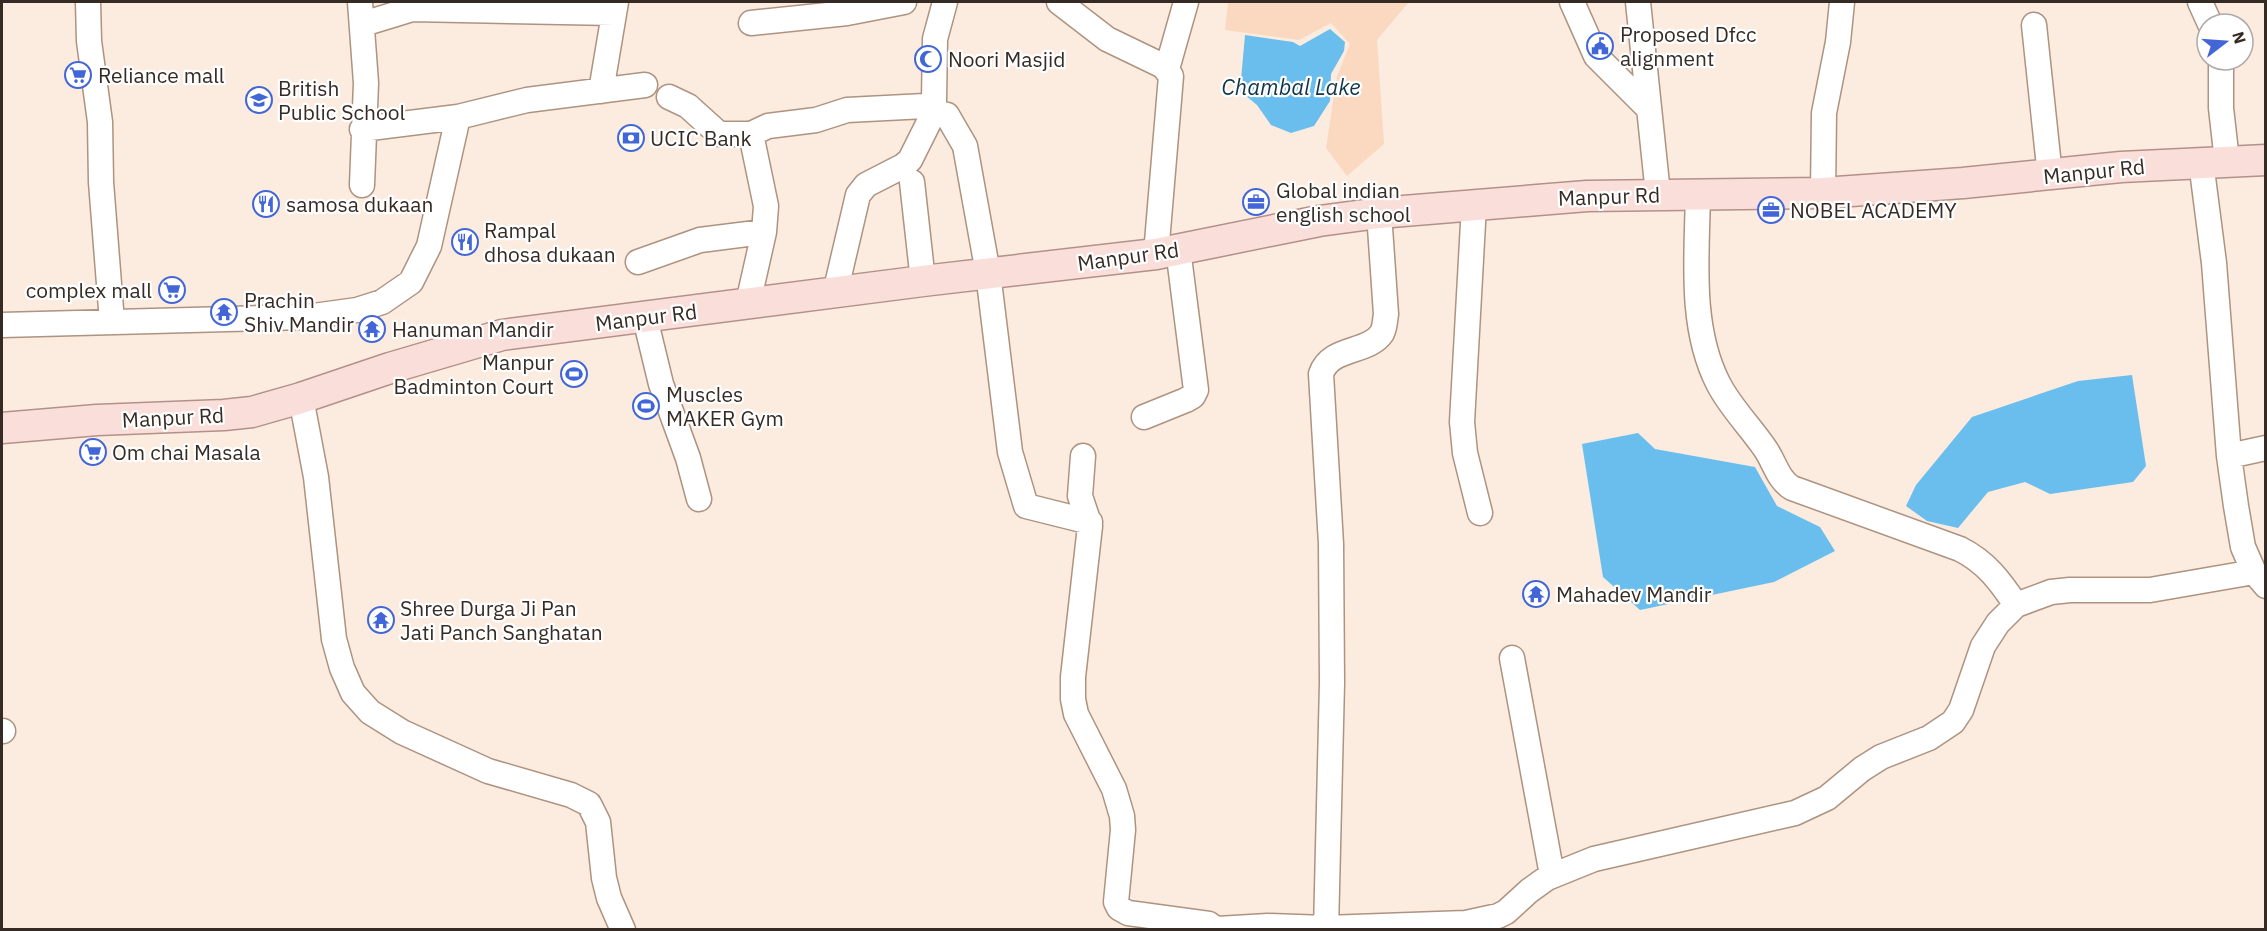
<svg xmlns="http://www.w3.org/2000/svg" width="2267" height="931" viewBox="0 0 2267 931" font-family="'IBM Plex Sans',sans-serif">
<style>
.green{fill:#fbd9c1}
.water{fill:#6abeee}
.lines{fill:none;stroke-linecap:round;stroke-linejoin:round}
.minor-casing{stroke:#ad9380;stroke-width:27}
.major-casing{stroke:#b3918a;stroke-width:33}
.minor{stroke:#fff;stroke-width:24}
.major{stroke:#fadeda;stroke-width:30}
.labels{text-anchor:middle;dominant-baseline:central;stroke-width:4.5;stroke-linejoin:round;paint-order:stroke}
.poi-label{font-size:21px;fill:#362b24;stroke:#fff;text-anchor:start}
.street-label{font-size:21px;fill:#362b24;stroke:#fff}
.water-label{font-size:22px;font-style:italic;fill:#10364a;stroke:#fff}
</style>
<rect width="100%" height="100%" fill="#fcebdf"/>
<path class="green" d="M1228 2H1409L1377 40 1384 144 1347 176 1326 148 1337 76 1350 44 1331 23 1299 40 1225 30Z"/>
<path class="water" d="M1330 29 1345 42 1344 51 1331 74 1330 101 1314 126 1291 133 1271 125 1257 105 1240 91 1245 35 1293 42 1300 46Z
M2132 375 2146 466 2133 482 2050 494 2025 482 1988 492 1958 528 1927 521 1906 506 1916 485 1972 417 2078 381Z
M1638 433 1655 449 1755 467 1777 506 1820 527 1835 551 1774 582 1640 610 1603 577 1582 444Z"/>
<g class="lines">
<defs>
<path id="minor" d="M88 2 89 41 100 122 101 182 112 322
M360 2 366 83 362 185
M1059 2 1107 39 1163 66 1171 76 1156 254
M1572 2 1596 56 1649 109
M1638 2 1658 194
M2200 2 2210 24
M751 23 847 13 904 2
M363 24 412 9 614 13
M2034 25 2050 176
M2221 60V108L2227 161
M1167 69 1186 2
M601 91 616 2
M669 97 688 106 719 134H751L768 126 816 120 847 110 925 106 933 112 947 115 965 146 988 273 1010 452 1026 506 1090 522
M362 129 458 117 527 100 645 85
M2201 162 2214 263 2229 456 2236 506 2243 547 2254 572 2266 586
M912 182 923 281
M1698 193C1697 255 1689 326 1718 383 1730 407 1749 425 1764 447 1774 460 1777 479 1792 488L1960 549C1986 562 2000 581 2016 605
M1823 193 1824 113 1838 42 1842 2
M1474 205 1462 422 1465 453 1480 513
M638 262 700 240 764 232
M835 293 858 195 866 185 903 166 910 160 931 118 934 101 935 39 945 2
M748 303 764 232 766 206 751 134
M645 318 661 384 688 458 699 499
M2 325 306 317 357 310 382 302 411 282 429 246 458 117
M301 398 316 477 334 639 342 668 353 693 370 712 402 732 488 771 571 795 589 804 598 822 604 878 609 898 623 930
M1144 417 1186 400 1193 396 1196 390 1178 249
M1083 456 1080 496 1090 526 1073 677V699L1076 714 1114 789 1122 816 1123 830 1116 902 1119 908 1128 913 1209 924 1217 930
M2229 456 2266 448
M1512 658 1552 875
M2 731H3
M1217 929 1268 926 1326 928 1466 923 1498 916 1506 912 1529 891 1547 878 1594 859 1795 813 1827 798 1862 769 1881 757 1929 738 1953 722 1961 710 1983 646 1998 623 2016 605 2051 592 2070 590H2150L2254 572
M1326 930 1332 683 1331 544 1321 374C1330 346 1368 354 1382 333 1385 327 1385 320 1386 314L1379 213"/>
<path id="major" d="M2 428 97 420 224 415 252 412 301 398 390 368 502 335 923 281 1156 254 1319 221 1379 213 1587 196 1823 193 1963 183 2121 167 2266 160"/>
</defs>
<use href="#minor" class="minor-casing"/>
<use href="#major" class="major-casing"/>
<use href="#minor" class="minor"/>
<use href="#major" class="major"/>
</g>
<defs>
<symbol id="civic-ring" viewBox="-11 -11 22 22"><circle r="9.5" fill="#fff" stroke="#4266d8" stroke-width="1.5"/><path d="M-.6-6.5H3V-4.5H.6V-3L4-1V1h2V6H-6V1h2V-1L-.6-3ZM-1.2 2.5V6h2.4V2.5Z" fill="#4266d8"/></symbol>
<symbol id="mosque-ring" viewBox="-11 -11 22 22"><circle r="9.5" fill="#fff" stroke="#4266d8" stroke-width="1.5"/><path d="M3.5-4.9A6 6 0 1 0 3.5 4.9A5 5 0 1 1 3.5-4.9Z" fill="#4266d8"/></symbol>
<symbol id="supermarket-ring" viewBox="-11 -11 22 22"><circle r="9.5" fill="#fff" stroke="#4266d8" stroke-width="1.5"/><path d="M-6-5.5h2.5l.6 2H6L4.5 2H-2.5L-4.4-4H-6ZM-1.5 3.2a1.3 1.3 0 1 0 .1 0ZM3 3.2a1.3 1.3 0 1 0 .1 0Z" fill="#4266d8"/></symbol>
<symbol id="school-ring" viewBox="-11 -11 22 22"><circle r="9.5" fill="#fff" stroke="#4266d8" stroke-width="1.5"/><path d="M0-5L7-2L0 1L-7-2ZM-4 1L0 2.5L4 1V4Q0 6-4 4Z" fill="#4266d8"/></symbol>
<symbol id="bank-ring" viewBox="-11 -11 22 22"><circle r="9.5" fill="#fff" stroke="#4266d8" stroke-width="1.5"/><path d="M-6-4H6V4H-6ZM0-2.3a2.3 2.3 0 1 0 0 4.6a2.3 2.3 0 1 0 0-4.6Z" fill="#4266d8"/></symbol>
<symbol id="office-ring" viewBox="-11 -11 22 22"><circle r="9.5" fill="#fff" stroke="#4266d8" stroke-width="1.5"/><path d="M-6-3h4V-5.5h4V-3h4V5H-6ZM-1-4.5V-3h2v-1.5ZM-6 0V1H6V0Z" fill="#4266d8"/></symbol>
<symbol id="restaurant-ring" viewBox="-11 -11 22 22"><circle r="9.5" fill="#fff" stroke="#4266d8" stroke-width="1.5"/><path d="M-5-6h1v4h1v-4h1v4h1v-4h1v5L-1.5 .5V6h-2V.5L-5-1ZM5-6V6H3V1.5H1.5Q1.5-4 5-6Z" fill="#4266d8"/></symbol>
<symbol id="temple-ring" viewBox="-11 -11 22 22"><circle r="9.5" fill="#fff" stroke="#4266d8" stroke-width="1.5"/><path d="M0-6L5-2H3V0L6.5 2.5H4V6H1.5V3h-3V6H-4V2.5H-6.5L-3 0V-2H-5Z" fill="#4266d8"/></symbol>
<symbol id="stadium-ring" viewBox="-11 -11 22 22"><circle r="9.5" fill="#fff" stroke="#4266d8" stroke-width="1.5"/><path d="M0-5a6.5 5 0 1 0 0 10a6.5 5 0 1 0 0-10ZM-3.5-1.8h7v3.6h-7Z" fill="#4266d8"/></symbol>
</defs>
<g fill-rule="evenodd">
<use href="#civic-ring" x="1585" y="31" width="30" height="30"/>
<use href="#mosque-ring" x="913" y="44" width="30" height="30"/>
<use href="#supermarket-ring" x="63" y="60" width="30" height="30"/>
<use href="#school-ring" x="244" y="85" width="30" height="30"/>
<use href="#bank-ring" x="616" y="123" width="30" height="30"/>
<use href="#office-ring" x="1241" y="187" width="30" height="30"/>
<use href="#restaurant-ring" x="251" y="189" width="30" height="30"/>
<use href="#office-ring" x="1756" y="195" width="30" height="30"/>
<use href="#restaurant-ring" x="450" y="227" width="30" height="30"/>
<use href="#supermarket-ring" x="157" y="275" width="30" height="30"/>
<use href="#temple-ring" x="209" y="297" width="30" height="30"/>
<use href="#temple-ring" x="357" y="314" width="30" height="30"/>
<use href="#stadium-ring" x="559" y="359" width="30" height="30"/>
<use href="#stadium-ring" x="631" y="391" width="30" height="30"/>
<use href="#supermarket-ring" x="78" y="437" width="30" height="30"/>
<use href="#temple-ring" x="1521" y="579" width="30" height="30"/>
<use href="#temple-ring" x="366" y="605" width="30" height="30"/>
</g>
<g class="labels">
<g class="poi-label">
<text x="1620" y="34">Proposed Dfcc<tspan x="1620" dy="24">alignment</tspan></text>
<text x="948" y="59">Noori Masjid</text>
<text x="98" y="75">Reliance mall</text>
<text x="278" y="88">British<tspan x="278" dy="24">Public School</tspan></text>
<text x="650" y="138">UCIC Bank</text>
<text x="1276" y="190">Global indian<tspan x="1276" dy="24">english school</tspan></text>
<text x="286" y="204">samosa dukaan</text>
<text x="1790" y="210">NOBEL ACADEMY</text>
<text x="484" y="230">Rampal<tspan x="484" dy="24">dhosa dukaan</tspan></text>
<text x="152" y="290" text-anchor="end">complex mall</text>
<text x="244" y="300">Prachin<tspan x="244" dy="24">Shiv Mandir</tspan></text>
<text x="392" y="329">Hanuman Mandir</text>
<text x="554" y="362" text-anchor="end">Manpur<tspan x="554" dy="24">Badminton Court</tspan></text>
<text x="666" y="394">Muscles<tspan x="666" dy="24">MAKER Gym</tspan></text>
<text x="112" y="452">Om chai Masala</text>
<text x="1556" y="594">Mahadev Mandir</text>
<text x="400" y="608">Shree Durga Ji Pan<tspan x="400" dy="24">Jati Panch Sanghatan</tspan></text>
</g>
<g class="street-label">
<text transform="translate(2094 171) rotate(-6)">Manpur Rd</text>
<text transform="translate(1609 196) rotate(-2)">Manpur Rd</text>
<text transform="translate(1128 256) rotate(-8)">Manpur Rd</text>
<text transform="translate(646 317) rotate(-7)">Manpur Rd</text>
<text transform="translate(173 417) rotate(-3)">Manpur Rd</text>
</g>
<g class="water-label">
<text x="1291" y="86">Chambal Lake</text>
</g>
</g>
<rect width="2267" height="931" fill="none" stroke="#362b24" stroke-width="6"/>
<g transform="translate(2225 42) rotate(73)"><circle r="28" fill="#ffffff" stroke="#afaaa7" stroke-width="1.5"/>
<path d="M0-4.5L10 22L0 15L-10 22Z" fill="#4266d8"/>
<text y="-9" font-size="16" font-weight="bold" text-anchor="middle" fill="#362b24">N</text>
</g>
</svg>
